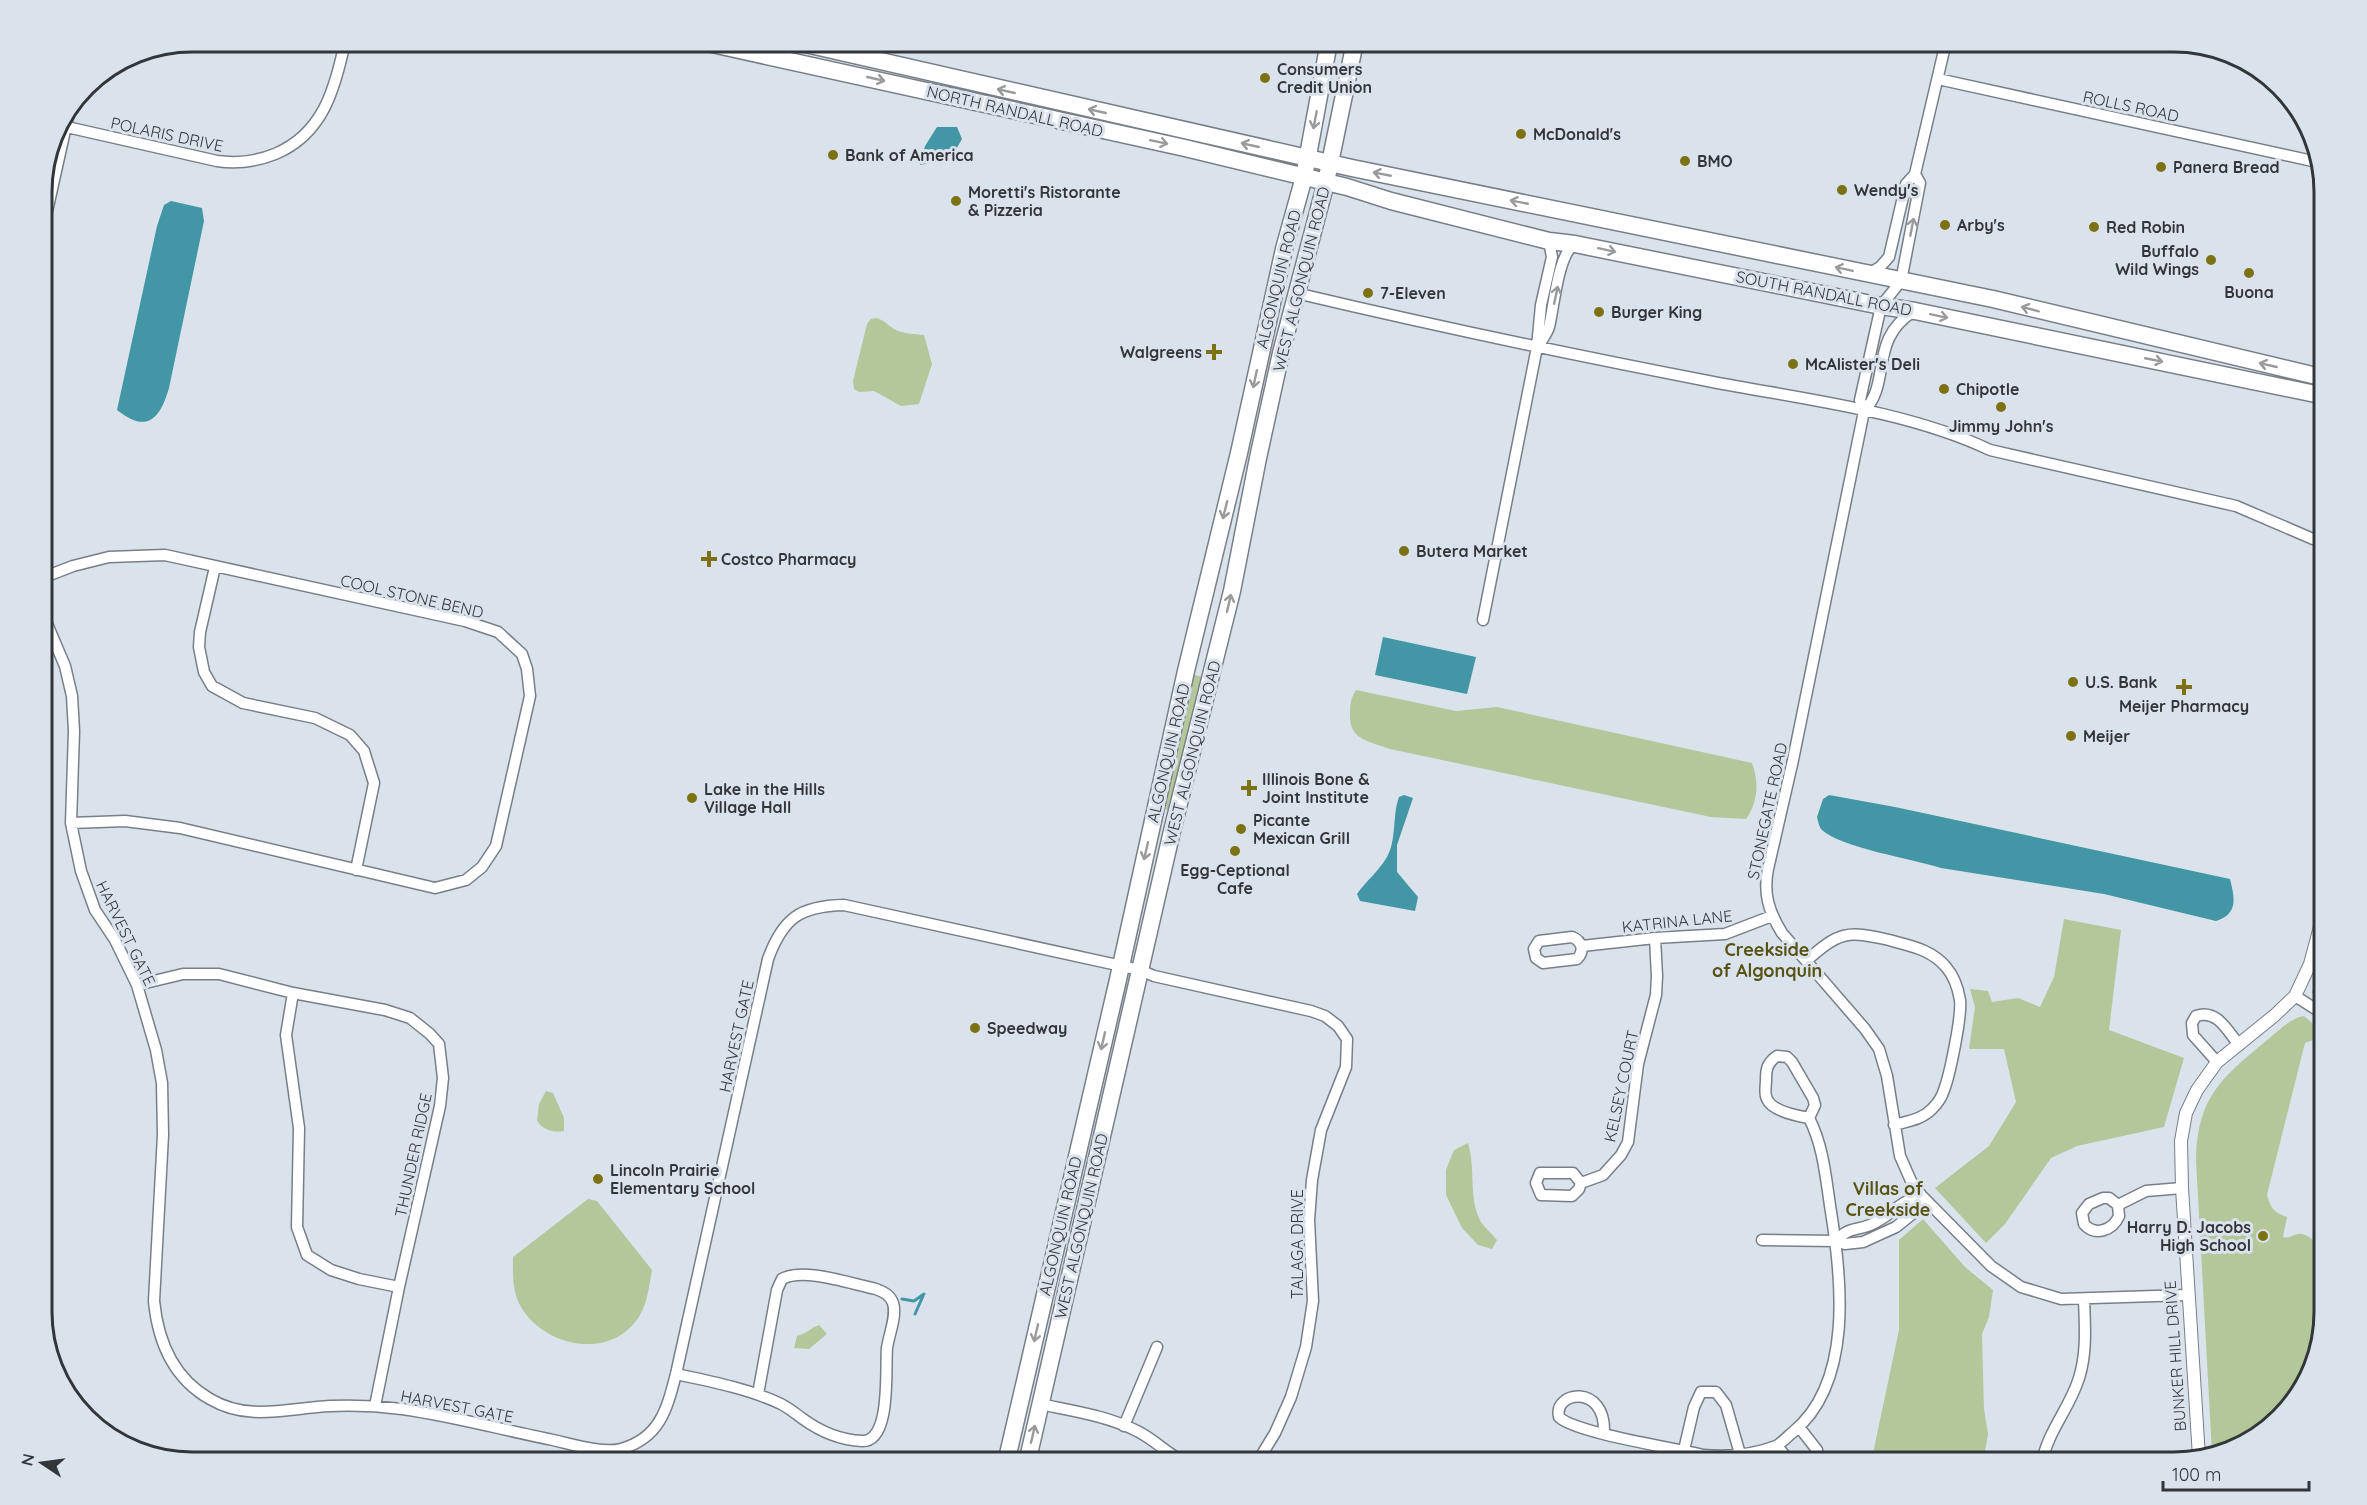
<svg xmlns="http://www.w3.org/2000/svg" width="2367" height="1505" viewBox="0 0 2367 1505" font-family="Quicksand,sans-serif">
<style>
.green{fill:#b4c79a}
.water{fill:#4396a5}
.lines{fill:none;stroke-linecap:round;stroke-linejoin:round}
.stream{stroke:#4396a5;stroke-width:3}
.minor-casing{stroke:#787f87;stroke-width:13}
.tertiary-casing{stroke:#787f87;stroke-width:14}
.primary-casing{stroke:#787f87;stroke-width:19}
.minor{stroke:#fff;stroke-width:10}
.tertiary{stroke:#fff;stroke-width:12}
.primary{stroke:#fff;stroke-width:16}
.oneway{stroke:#999a9c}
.poi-dot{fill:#7c7213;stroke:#dae2ec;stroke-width:2}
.labels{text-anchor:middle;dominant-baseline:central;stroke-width:6;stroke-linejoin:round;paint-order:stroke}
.poi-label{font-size:16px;font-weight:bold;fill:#333639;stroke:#dae2ec;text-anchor:start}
.street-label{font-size:16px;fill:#333639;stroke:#dae2ec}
.neighbourhood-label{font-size:18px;font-weight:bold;fill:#585214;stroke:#dae2ec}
.rim{fill:none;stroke:#333639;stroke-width:3}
</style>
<rect width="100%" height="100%" fill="#dae2ec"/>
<path class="green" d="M877 318C887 322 886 324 894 329 903 334 914 334 924 335L932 364 919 404 901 406 874 391 859 392 854 389 853 381 867 324 871 319Z
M1190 674 1203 677 1168 810 1165 809Z
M1356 690 1456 711 1497 707 1752 763C1759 781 1758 803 1746 819L1711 817 1390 749C1371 742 1350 740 1350 717 1350 705 1350 700 1356 690Z
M2064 919 2121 930 2109 1030 2184 1058 2164 1127 2077 1146 2051 1158 2005 1224 1986 1243 1935 1188 1989 1146 2016 1102 2004 1049H1969L1975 1007 1970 989 1988 991 1992 1002 2018 998 2040 1007 2054 977Z
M2304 1016 2318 1028 2316 1039 2305 1043 2267 1195C2270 1208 2275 1213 2287 1217L2283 1237C2290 1239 2291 1235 2298 1234 2309 1232 2316 1245 2325 1250V1313L2300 1396 2249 1443 2212 1453 2196 1160C2197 1098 2221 1078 2266 1041 2277 1032 2290 1018 2304 1016Z
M546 1091 553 1093 564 1118V1131C554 1133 543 1130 537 1121L539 1104Z
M1468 1143C1476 1168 1468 1199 1481 1222 1485 1228 1492 1234 1497 1240L1492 1249 1478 1245 1462 1228 1446 1195V1170L1454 1150Z
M588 1199 597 1201 652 1270C649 1286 648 1301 640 1315 613 1361 545 1348 521 1307 512 1292 513 1274 513 1257Z
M1923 1219 1965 1267 1993 1290 1989 1317 1982 1334 1984 1409 1988 1434 1983 1463H1871L1899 1330V1240Z
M819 1325 827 1334 809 1349 794 1348 797 1336C808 1333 810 1328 819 1325Z"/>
<path class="water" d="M937 127H957L962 139 951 158 920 165 925 146Z
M171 201 202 208 204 221 169 388C160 419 147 434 117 410L157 226 164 205Z
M1383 637 1476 657 1467 694 1375 675Z
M1404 795 1413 798 1397 845V872L1418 897 1415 911 1360 901 1357 894C1366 881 1379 871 1387 857 1397 839 1392 816 1399 797Z
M1829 795 1895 807 2230 879C2235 899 2238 914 2216 921L2104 894 1941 868C1913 859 1842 848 1822 830 1819 827 1818 821 1817 817L1823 799Z"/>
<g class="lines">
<path class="stream" d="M902 1299 914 1301 924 1294
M915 1314 923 1296"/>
<defs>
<path id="minor" d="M1938 79 2317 162
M58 125 217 161C238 164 255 162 275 154 323 134 335 89 345 42
M1915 174 1920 183 1901 281 1881 306 1860 400 1864 411 1793 760 1768 869C1763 894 1769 912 1782 933L1865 1029 1879 1049 1887 1076 1900 1156 1911 1181 1921 1195 1991 1266 2021 1287 2061 1299 2187 1295
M42 234 70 108
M1868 274 1880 267 1889 257 1906 184 1915 174 1946 42
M1296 293C1435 326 1573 355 1713 382 1802 399 1908 411 1990 450L2236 506 2313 539 2325 542
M1538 347C1541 341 1547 334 1549 327 1554 307 1558 253 1575 244
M1864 411C1892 382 1868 340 1914 311
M215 567 200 632 199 647 204 672 212 686 243 703 315 718 350 735 364 751 374 783 356 870
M42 578 73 566 109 557 165 555 465 621 498 632 522 654 527 669 530 696 496 846 482 867 466 880 435 888 180 828 125 821 71 823
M42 612 65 666 72 696 74 731 71 823 81 871 95 910 115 940 137 985 156 1050 162 1083 163 1135 154 1301C158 1342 173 1378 210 1399 249 1422 288 1408 330 1406 354 1405 378 1406 402 1409 453 1416 503 1430 553 1440 571 1444 603 1454 621 1449 660 1438 667 1409 676 1374L768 959C783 918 800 906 844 905L1140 970 1154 976 1311 1011 1325 1016 1338 1026 1347 1039 1346 1067 1321 1130 1312 1180 1309 1220 1313 1301 1306 1347 1291 1397 1275 1433 1261 1456 1248 1463
M1483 620 1537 347 1541 305 1552 257 1549 241
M1572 937C1582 941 1585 951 1577 959L1543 963 1536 958 1534 949 1539 941Z
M1582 946 1655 938 1725 934 1772 916
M1806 961C1839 932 1846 930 1889 940 1910 946 1931 949 1946 967 1954 976 1958 988 1960 1000 1962 1016 1950 1074 1944 1090 1942 1097 1937 1104 1932 1109 1921 1120 1908 1121 1894 1125
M137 985 183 974H219L293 993 385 1010 410 1018 430 1034 439 1044 443 1078 440 1106 399 1287 375 1406
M2319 992 2325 994
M293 993 286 1035 299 1128 297 1227 307 1255 331 1270 359 1279 399 1287
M2295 996 2325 1015
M2217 1062 2193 1035 2192 1023 2196 1016C2217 1009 2227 1030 2239 1045
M1540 1173H1573L1581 1183 1579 1189 1572 1196 1541 1195 1536 1183Z
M1581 1183 1603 1175 1621 1155 1628 1142 1638 1064 1656 995 1657 976 1655 938
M2103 1198H2109L2118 1205 2119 1216C2113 1230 2095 1237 2084 1224L2082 1213 2089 1204Z
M2118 1205 2146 1191 2182 1188
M1762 1240 1836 1241 1845 1244 1863 1242 1896 1227 1916 1211 1921 1195C1898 1202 1890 1217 1870 1225 1855 1231 1848 1227 1836 1241
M676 1374C709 1381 750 1389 781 1404 789 1408 796 1414 803 1419 821 1432 840 1440 862 1441 892 1442 885 1367 887 1348 889 1334 897 1316 893 1303 890 1295 884 1292 876 1289 851 1284 804 1267 782 1279L777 1290 758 1394
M1040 1404C1073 1411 1109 1416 1139 1432 1156 1441 1169 1455 1186 1463
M1124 1426 1157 1347
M1799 1427 1817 1450 1811 1463
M1604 1433C1606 1383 1553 1391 1559 1417 1575 1433 1675 1448 1703 1455 1727 1457 1753 1455 1776 1446 1782 1443 1788 1436 1793 1432 1853 1383 1842 1280 1831 1212 1826 1181 1824 1147 1809 1118L1815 1105 1813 1098 1792 1062 1787 1057 1777 1056C1767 1063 1766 1069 1766 1080 1766 1086 1764 1094 1767 1099 1772 1111 1797 1116 1809 1118
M1777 1446 1791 1463
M1684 1450 1694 1407 1701 1392H1716L1726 1405 1740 1454
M2042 1463C2047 1432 2070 1408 2079 1378 2087 1353 2085 1326 2084 1300"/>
<path id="tertiary" d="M2199 1457 2182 1188 2181 1141 2186 1113 2197 1090 2217 1062 2275 1015 2295 996 2310 964 2325 908"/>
<path id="primary" d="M703 42 1185 148 1347 187 1391 201 1549 241 1575 244 1881 306 1915 311 2325 396
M797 42 1352 168 1993 299 2325 378
M1006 1463 1117 984 1186 671 1239 453 1284 249 1304 177 1329 42
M1027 1463 1172 831 1232 591 1258 458 1281 353 1326 182 1355 42"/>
</defs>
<use href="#minor" class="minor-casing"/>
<use href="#tertiary" class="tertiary-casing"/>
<use href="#primary" class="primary-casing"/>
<use href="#minor" class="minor"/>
<use href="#tertiary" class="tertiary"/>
<use href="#primary" class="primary"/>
</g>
<defs><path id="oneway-shaft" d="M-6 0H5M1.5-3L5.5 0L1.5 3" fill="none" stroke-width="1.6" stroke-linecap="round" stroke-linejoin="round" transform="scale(1.5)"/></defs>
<g class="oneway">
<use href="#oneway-shaft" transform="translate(876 79) rotate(13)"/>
<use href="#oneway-shaft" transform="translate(1006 91) rotate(-167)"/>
<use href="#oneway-shaft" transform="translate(1097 111) rotate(-167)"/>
<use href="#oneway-shaft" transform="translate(1315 120) rotate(101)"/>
<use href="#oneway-shaft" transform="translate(1159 142) rotate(12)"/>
<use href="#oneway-shaft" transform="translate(1250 145) rotate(-167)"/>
<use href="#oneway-shaft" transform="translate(1382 174) rotate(-169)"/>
<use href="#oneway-shaft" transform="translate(1519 202) rotate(-169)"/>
<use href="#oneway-shaft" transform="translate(1912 227) rotate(-79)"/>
<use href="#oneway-shaft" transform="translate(1607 250) rotate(12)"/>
<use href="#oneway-shaft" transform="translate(1844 269) rotate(-168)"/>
<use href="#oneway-shaft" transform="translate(1556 295) rotate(-78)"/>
<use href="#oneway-shaft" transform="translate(2030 309) rotate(-165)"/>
<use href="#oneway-shaft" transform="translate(1939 316) rotate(12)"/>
<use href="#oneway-shaft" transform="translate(2154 360) rotate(11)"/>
<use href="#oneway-shaft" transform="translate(2268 365) rotate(-167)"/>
<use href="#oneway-shaft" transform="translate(1255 379) rotate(102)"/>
<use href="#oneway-shaft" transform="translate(1225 510) rotate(104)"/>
<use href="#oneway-shaft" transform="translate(1229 603) rotate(-77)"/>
<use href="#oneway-shaft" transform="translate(1146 851) rotate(103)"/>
<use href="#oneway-shaft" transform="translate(1103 1041) rotate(103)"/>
<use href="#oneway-shaft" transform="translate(1036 1333) rotate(103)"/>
<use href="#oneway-shaft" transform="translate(1033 1434) rotate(-77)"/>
</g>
<g class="poi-dot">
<circle cx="1265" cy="78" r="6"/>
<circle cx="1521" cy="134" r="6"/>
<circle cx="833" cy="155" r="6"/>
<circle cx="1685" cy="161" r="6"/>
<circle cx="2161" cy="167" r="6"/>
<circle cx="1842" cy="190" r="6"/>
<circle cx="956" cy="201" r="6"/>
<circle cx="1945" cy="225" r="6"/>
<circle cx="2094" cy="227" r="6"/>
<circle cx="2211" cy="260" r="6"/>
<circle cx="2249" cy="273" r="6"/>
<circle cx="1368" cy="293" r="6"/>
<circle cx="1599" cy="312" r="6"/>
<path d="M1211 343h6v6h6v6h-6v6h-6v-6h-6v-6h6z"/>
<circle cx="1793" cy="364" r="6"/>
<circle cx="1944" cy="389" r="6"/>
<circle cx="2001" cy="407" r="6"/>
<circle cx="1404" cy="551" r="6"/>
<path d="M706 550h6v6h6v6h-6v6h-6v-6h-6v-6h6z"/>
<circle cx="2073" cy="682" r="6"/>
<path d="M2181 678h6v6h6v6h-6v6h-6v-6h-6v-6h6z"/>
<circle cx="2071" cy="736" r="6"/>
<path d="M1246 779h6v6h6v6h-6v6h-6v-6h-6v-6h6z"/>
<circle cx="692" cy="798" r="6"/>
<circle cx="1241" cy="829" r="6"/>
<circle cx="1235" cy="851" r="6"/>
<circle cx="975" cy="1028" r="6"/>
<circle cx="598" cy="1179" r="6"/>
<circle cx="2263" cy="1236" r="6"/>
</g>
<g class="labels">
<g class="poi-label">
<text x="1277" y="69">Consumers<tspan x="1277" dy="18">Credit Union</tspan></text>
<text x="1533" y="134">McDonald's</text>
<text x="845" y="155">Bank of America</text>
<text x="1697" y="161">BMO</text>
<text x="2173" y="167">Panera Bread</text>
<text x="1854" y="190">Wendy's</text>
<text x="968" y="192">Moretti's Ristorante<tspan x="968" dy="18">&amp; Pizzeria</tspan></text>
<text x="1957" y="225">Arby's</text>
<text x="2106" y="227">Red Robin</text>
<text x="2199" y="251" text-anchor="end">Buffalo<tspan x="2199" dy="18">Wild Wings</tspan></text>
<text x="2249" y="292" text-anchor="middle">Buona</text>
<text x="1380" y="293">7-Eleven</text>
<text x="1611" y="312">Burger King</text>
<text x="1202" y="352" text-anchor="end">Walgreens</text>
<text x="1805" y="364">McAlister's Deli</text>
<text x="1956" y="389">Chipotle</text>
<text x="2001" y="426" text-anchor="middle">Jimmy John's</text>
<text x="1416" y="551">Butera Market</text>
<text x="721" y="559">Costco Pharmacy</text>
<text x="2085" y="682">U.S. Bank</text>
<text x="2184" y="706" text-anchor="middle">Meijer Pharmacy</text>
<text x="2083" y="736">Meijer</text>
<text x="1262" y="779">Illinois Bone &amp;<tspan x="1262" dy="18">Joint Institute</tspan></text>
<text x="704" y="789">Lake in the Hills<tspan x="704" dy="18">Village Hall</tspan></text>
<text x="1253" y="820">Picante<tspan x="1253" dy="18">Mexican Grill</tspan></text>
<text x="1235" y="870" text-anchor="middle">Egg-Ceptional<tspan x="1235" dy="18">Cafe</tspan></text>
<text x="987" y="1028">Speedway</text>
<text x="610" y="1170">Lincoln Prairie<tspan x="610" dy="18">Elementary School</tspan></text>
<text x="2251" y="1227" text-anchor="end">Harry D. Jacobs<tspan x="2251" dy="18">High School</tspan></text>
</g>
<g class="street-label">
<text transform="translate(2131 106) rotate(12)">ROLLS ROAD</text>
<text transform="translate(1015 111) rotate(13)">NORTH RANDALL ROAD</text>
<text transform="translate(167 134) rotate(12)">POLARIS DRIVE</text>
<text transform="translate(1278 279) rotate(-76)">ALGONQUIN ROAD</text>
<text transform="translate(1301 279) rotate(-76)">WEST ALGONQUIN ROAD</text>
<text transform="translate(1824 293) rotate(11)">SOUTH RANDALL ROAD</text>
<text transform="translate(412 596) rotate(13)">COOL STONE BEND</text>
<text transform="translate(1168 753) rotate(-77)">ALGONQUIN ROAD</text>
<text transform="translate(1192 753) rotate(-76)">WEST ALGONQUIN ROAD</text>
<text transform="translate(1767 811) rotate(-78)">STONEGATE ROAD</text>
<text transform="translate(1677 921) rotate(-6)">KATRINA LANE</text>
<text transform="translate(126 933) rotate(64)">HARVEST GATE</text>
<text transform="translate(736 1036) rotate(-78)">HARVEST GATE</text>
<text transform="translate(1621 1086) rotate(-78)">KELSEY COURT</text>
<text transform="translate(413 1155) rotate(-78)">THUNDER RIDGE</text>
<text transform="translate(1060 1226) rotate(-77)">ALGONQUIN ROAD</text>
<text transform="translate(1081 1226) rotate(-77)">WEST ALGONQUIN ROAD</text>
<text transform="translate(1297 1244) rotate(-90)">TALAGA DRIVE</text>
<text transform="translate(2175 1356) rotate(-94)">BUNKER HILL DRIVE</text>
<text transform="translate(457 1406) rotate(11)">HARVEST GATE</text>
</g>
<g class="neighbourhood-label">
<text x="1767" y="949">Creekside<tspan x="1767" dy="21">of Algonquin</tspan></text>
<text x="1888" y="1188">Villas of<tspan x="1888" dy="21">Creekside</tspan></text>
</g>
</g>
<path d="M0 0H2367V1505H0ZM192 52H2174A140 140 0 0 1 2314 192V1312A140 140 0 0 1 2174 1452H192A140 140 0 0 1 52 1312V192A140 140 0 0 1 192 52Z" fill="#dae2ec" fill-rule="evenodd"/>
<path class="rim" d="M192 52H2174A140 140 0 0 1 2314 192V1312A140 140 0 0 1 2174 1452H192A140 140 0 0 1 52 1312V192A140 140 0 0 1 192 52Z"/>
<g transform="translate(42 1463) rotate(283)" stroke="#dae2ec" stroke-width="4.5" paint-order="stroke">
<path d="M0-4.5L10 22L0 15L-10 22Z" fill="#333639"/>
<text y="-9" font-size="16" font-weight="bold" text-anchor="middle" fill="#333639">N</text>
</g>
<path d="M2163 1481v9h146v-9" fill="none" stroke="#333639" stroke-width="3"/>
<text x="2172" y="1481" font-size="18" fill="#333639" stroke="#dae2ec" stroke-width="4.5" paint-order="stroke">100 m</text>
</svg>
